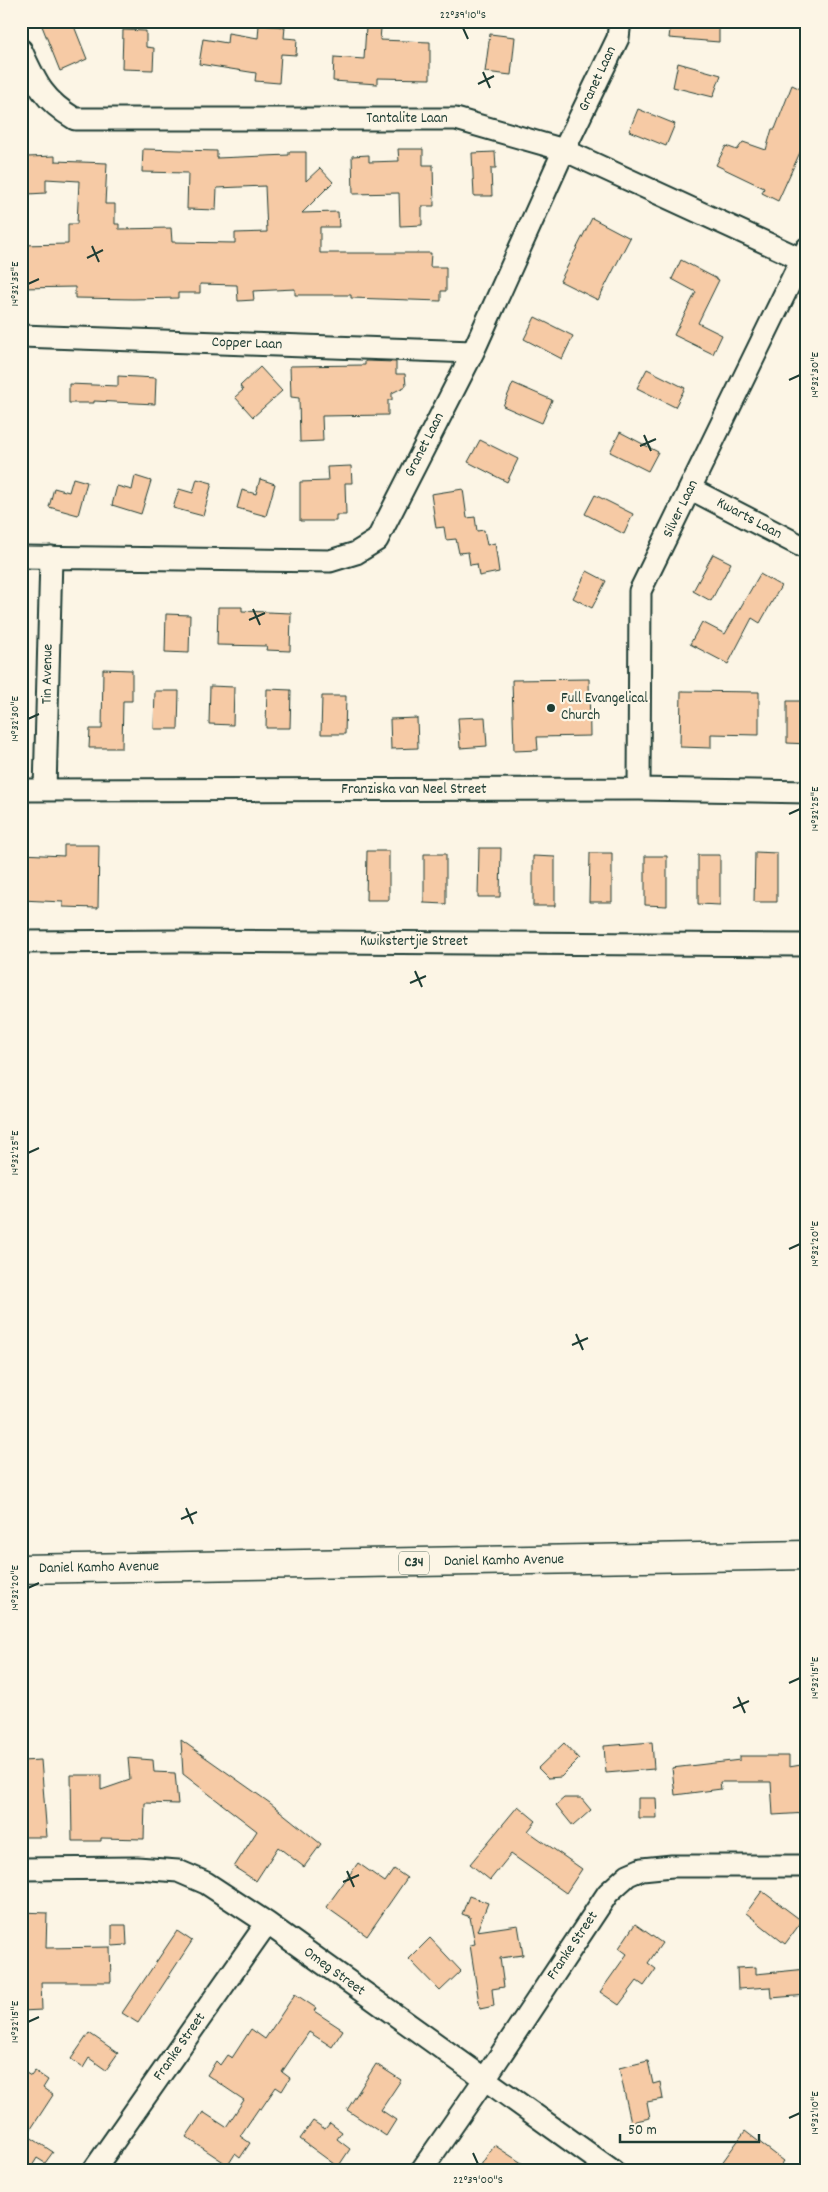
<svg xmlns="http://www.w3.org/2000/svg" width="828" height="2192" viewBox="0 0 828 2192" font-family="Dekko,sans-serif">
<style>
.building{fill:#f6caa5;stroke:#1f3d34}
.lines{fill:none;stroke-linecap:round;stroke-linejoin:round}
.minor-casing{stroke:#1f3d34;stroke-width:25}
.primary-casing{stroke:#1f3d34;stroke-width:31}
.minor{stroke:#fcf5e5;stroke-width:21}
.primary{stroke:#fcf5e5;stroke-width:28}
.ticks{fill:none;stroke:#1f3d34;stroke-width:2}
.poi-dot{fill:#1f3d34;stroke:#fcf5e5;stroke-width:2}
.labels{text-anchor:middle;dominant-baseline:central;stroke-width:4.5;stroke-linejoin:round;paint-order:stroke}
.shield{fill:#fcf5e5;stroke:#617469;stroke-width:1}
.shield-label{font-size:14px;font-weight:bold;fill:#1f3d34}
.street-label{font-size:15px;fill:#1f3d34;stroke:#fcf5e5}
.poi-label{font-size:15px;fill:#1f3d34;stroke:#fcf5e5;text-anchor:start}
.neatline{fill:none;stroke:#1f3d34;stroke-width:2}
.ticks-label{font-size:12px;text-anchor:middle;fill:#1f3d34}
</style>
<rect width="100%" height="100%" fill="#fcf5e5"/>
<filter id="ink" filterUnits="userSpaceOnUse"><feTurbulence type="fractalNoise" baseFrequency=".02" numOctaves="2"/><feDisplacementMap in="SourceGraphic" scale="10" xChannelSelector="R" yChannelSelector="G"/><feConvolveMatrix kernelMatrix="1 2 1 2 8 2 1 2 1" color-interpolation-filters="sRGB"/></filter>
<g filter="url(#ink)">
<path class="building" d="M40 21H72L87 59 60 71Z
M671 21H719V42L669 38Z
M259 25 285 27 284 38 297 39 296 55 281 54 279 83 255 81 256 73 199 64 203 39 227 43 228 33 258 38Z
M366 27 381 28 380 40 430 42V79L377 78V84L333 81 334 57 364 59Z
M123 30 146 31V47L154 48 153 70 122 69Z
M490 34 515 37 511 75 485 72Z
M678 63 721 75 713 97 673 87Z
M792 85 807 92V137L778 201 762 193 764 188 716 165 726 146 737 150 743 142 766 150 772 129H775Z
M638 109 675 124 666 146 629 131Z
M143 149 217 151V158L289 155V152H306V181L320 168 333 182 302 213 338 212 339 227H320V253H431L430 267H446V291H441V301L351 298V295H295V289L253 291 254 300 238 301 237 285 200 284V293H178V298L133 299 75 298V287L21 288V245L68 244V224H77L79 181 46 179V193L28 194 27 157 55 156V161L107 163 105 204H115V224H119V229L171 228 172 242 235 243V233L267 232 265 186 217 188 216 210 187 209 188 173 142 172Z
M398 149H423V165H433L434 206H422V225L400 226 399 193 353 194 352 156 369 155V162L399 161Z
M495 152 496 168H491L492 196H474L472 153Z
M592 218 630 238 598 300 560 281Z
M681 260 719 280 698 323 722 335 713 354 674 335 696 292 672 279Z
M535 317 573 336 562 359 524 339Z
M365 361 396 362V374H405L406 386 392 393V400H388V415L322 416 323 441 300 442 299 398 291 397 290 366 365 365Z
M260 367 282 391 253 417 235 397 243 390 240 386Z
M647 369 685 388 675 407 637 388Z
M118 376 156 378 155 404 94 401V403H69V384L118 386Z
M513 383 552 400 542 423 503 406Z
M620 432 658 452 648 471 610 452Z
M480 440 518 459 507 482 468 462Z
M351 466 352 483H345L346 515H336V521H300V482L328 481 327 467Z
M135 476 151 481 141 514 112 505 117 486 132 490Z
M73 478 87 482 78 515 49 507 54 488 69 492Z
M197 479 212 483 203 516 173 508 179 489 193 493Z
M260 479 275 484 266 516 237 508 242 490 256 494Z
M463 489 467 518 475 517 477 531 484 530 487 545 495 543 499 572 479 576 477 564 470 565 468 552 459 553 456 539 446 540 444 527 436 528 431 494Z
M595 495 633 514 624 534 585 514Z
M713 554 731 563 711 601 693 591Z
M587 571 606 581 592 608 573 598Z
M760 574 781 586 760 623 752 618 728 664 690 644 702 622 725 634Z
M218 607H242V611L291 613 290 651 266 650 267 646 217 645Z
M166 614 190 615 189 653 165 652Z
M103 669 132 670V701H123L122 748H89L90 729H102Z
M589 679 590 736 537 737 538 750 514 751 512 680Z
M210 686 234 687 233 725 209 724Z
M267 689 291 690 290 728H266Z
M155 691H179L178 729H154Z
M681 691 759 692V735L711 734V748L680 747Z
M322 696H346L345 734H321Z
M787 701H807V744L787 743Z
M485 717 487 746 460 748 458 718Z
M417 718 418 748 391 749 390 719Z
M64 845H99L98 908 63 907V902L21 900V854L64 856Z
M479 848H501L500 897H478Z
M367 851H389V900H366Z
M755 852 777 853V902H754Z
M590 853H612V902H589Z
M424 854H446V904L424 903Z
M698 855H720V905L698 904Z
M533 856 555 857V906H533Z
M645 856H667V906L645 905Z
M181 1740 270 1803 321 1844 304 1867 278 1847 256 1881 234 1867 257 1831 183 1774Z
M652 1742 654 1769 606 1773 604 1746Z
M564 1743 579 1759 561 1777 548 1778 538 1768Z
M740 1756H789V1767L807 1764V1813L773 1815 771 1782H720L721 1789 675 1795 672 1768 740 1760Z
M128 1758 153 1760 154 1772 175 1773 178 1804 145 1803 144 1839 101 1838V1841H72L71 1775H101V1790L130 1780Z
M41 1760 47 1837H24L23 1799H21V1761Z
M564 1798H581L591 1810 573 1826 556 1805Z
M638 1798H656L657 1818H638Z
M518 1806 536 1821 528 1831 582 1869 566 1893 511 1854 490 1880 470 1864Z
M358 1863 385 1882 394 1869 407 1878 367 1936 326 1907Z
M762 1891 802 1921 785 1944 746 1913Z
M469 1896 488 1903 477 1931 518 1925 523 1955 500 1958 504 1987 492 1989 494 2006 480 2009 470 1945 475 1944 470 1917 462 1914Z
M21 1912 47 1913 46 1948 110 1947 111 1982H41L42 2010 21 2011Z
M635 1924 662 1943 648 1963 656 1969 644 1986 637 1981 619 2005 600 1992 627 1954 619 1948Z
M112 1925H126L127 1945 112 1946Z
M177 1931 192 1941 138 2023 122 2013Z
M430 1938 461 1971 440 1991 409 1959Z
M756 1967V1974L807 1969V1995L771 1998 770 1987 738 1989 737 1968Z
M295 1994 316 2008 314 2011 343 2030 332 2047 309 2032 282 2072 290 2078 282 2091 276 2087 261 2109 259 2108 240 2136 250 2143 240 2158 235 2154 228 2165 186 2137 203 2112 226 2127 244 2100 207 2075 216 2061 220 2065 227 2055 232 2058 251 2029 265 2039Z
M89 2033 118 2053 106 2070 89 2058 83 2068 71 2059Z
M648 2061 653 2084 660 2082 663 2099 647 2102 650 2118 631 2122 619 2068Z
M376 2064 401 2080 381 2110 396 2120 386 2136 347 2110Z
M21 2070 31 2076 35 2071 48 2080 43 2088 53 2095 27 2135 53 2152 45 2163 37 2158 29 2171H21Z
M313 2121 325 2129 330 2123 342 2132 337 2139 350 2149 338 2167 300 2139Z
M745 2131 784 2161 777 2171H716Z
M494 2145 534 2171H491L481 2165Z"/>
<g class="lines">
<defs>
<path id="minor" d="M21 50C36 83 43 100 75 119H456L564 150 801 259
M21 336 473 352
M691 489 807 549
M21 557 330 561 356 553 377 540 473 352 564 150 618 38 620 21
M639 789 640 591 807 248
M21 790 639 789 807 792
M45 790 51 557
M21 942 181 941 807 945
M21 1869 137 1868 178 1871 206 1883 267 1923 613 2171
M93 2171 267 1923
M421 2171 484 2080 608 1893 628 1875 642 1869 672 1866H807"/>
<path id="primary" d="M21 1569 807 1555"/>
</defs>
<use href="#minor" class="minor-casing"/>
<use href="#primary" class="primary-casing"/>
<use href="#minor" class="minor"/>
<use href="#primary" class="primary"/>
</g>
</g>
<path class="ticks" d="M463 28 468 39M483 72 490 88M478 84 494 76M92 246 99 262M87 258 103 250M28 284 39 279M789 380 800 375M644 435 651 451M640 446 656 439M253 609 260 625M249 620 265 613M28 719 39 714M789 814 800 809M415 971 422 987M410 983 426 976M28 1153 39 1148M789 1249 800 1244M576 1334 583 1350M572 1345 588 1338M186 1508 193 1524M181 1519 197 1512M28 1588 39 1583M789 1683 800 1678M738 1697 745 1713M733 1708 749 1701M347 1871 354 1887M343 1882 359 1875M28 2022 39 2017M789 2118 800 2113M473 2153 478 2164"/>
<circle class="poi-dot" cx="551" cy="708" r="5"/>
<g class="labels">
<rect class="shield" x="399" y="1551.5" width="30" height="23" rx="4"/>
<g class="shield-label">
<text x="414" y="1563">C34</text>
</g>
<g class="street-label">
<text transform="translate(598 79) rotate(-65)">Granet Laan</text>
<text x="407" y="119">Tantalite Laan</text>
<text transform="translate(247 344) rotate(2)">Copper Laan</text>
<text transform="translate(425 445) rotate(-63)">Granet Laan</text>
<text transform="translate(681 509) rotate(-64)">Silver Laan</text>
<text transform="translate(749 519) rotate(28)">Kwarts Laan</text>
<text transform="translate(48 674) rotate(-89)">Tin Avenue</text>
<text x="414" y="790">Franziska van Neel Street</text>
<text x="414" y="942">Kwikstertjie Street</text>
<text transform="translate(504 1561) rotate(-1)">Daniel Kamho Avenue</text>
<text transform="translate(99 1568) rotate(-1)">Daniel Kamho Avenue</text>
<text transform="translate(573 1946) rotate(-56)">Franke Street</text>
<text transform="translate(334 1972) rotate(36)">Omeg Street</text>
<text transform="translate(180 2047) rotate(-55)">Franke Street</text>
</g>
<g class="poi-label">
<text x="561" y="699">Full Evangelical<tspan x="561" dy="17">Church</tspan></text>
</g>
</g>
<rect width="828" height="2192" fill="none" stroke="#fcf5e5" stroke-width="55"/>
<path d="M620 2134v8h139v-8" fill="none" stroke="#1f3d34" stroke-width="2.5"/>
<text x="628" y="2134" font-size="15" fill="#1f3d34" stroke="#fcf5e5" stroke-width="4" paint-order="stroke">50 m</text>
<rect x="28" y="28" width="772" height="2136" class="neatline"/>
<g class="ticks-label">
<text x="463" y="18">22°39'10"S</text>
<text transform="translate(14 284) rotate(-90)" y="4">14°32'35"E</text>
<text transform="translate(814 375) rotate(-90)" y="4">14°32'30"E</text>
<text transform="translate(14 719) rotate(-90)" y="4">14°32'30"E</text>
<text transform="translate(814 809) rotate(-90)" y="4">14°32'25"E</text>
<text transform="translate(14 1153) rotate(-90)" y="4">14°32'25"E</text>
<text transform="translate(814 1244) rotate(-90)" y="4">14°32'20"E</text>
<text transform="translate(14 1588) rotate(-90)" y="4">14°32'20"E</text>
<text transform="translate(814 1678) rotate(-90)" y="4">14°32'15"E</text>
<text transform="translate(14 2022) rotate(-90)" y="4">14°32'15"E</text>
<text transform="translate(814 2113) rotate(-90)" y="4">14°32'10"E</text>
<text x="478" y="2183">22°39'00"S</text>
</g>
</svg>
